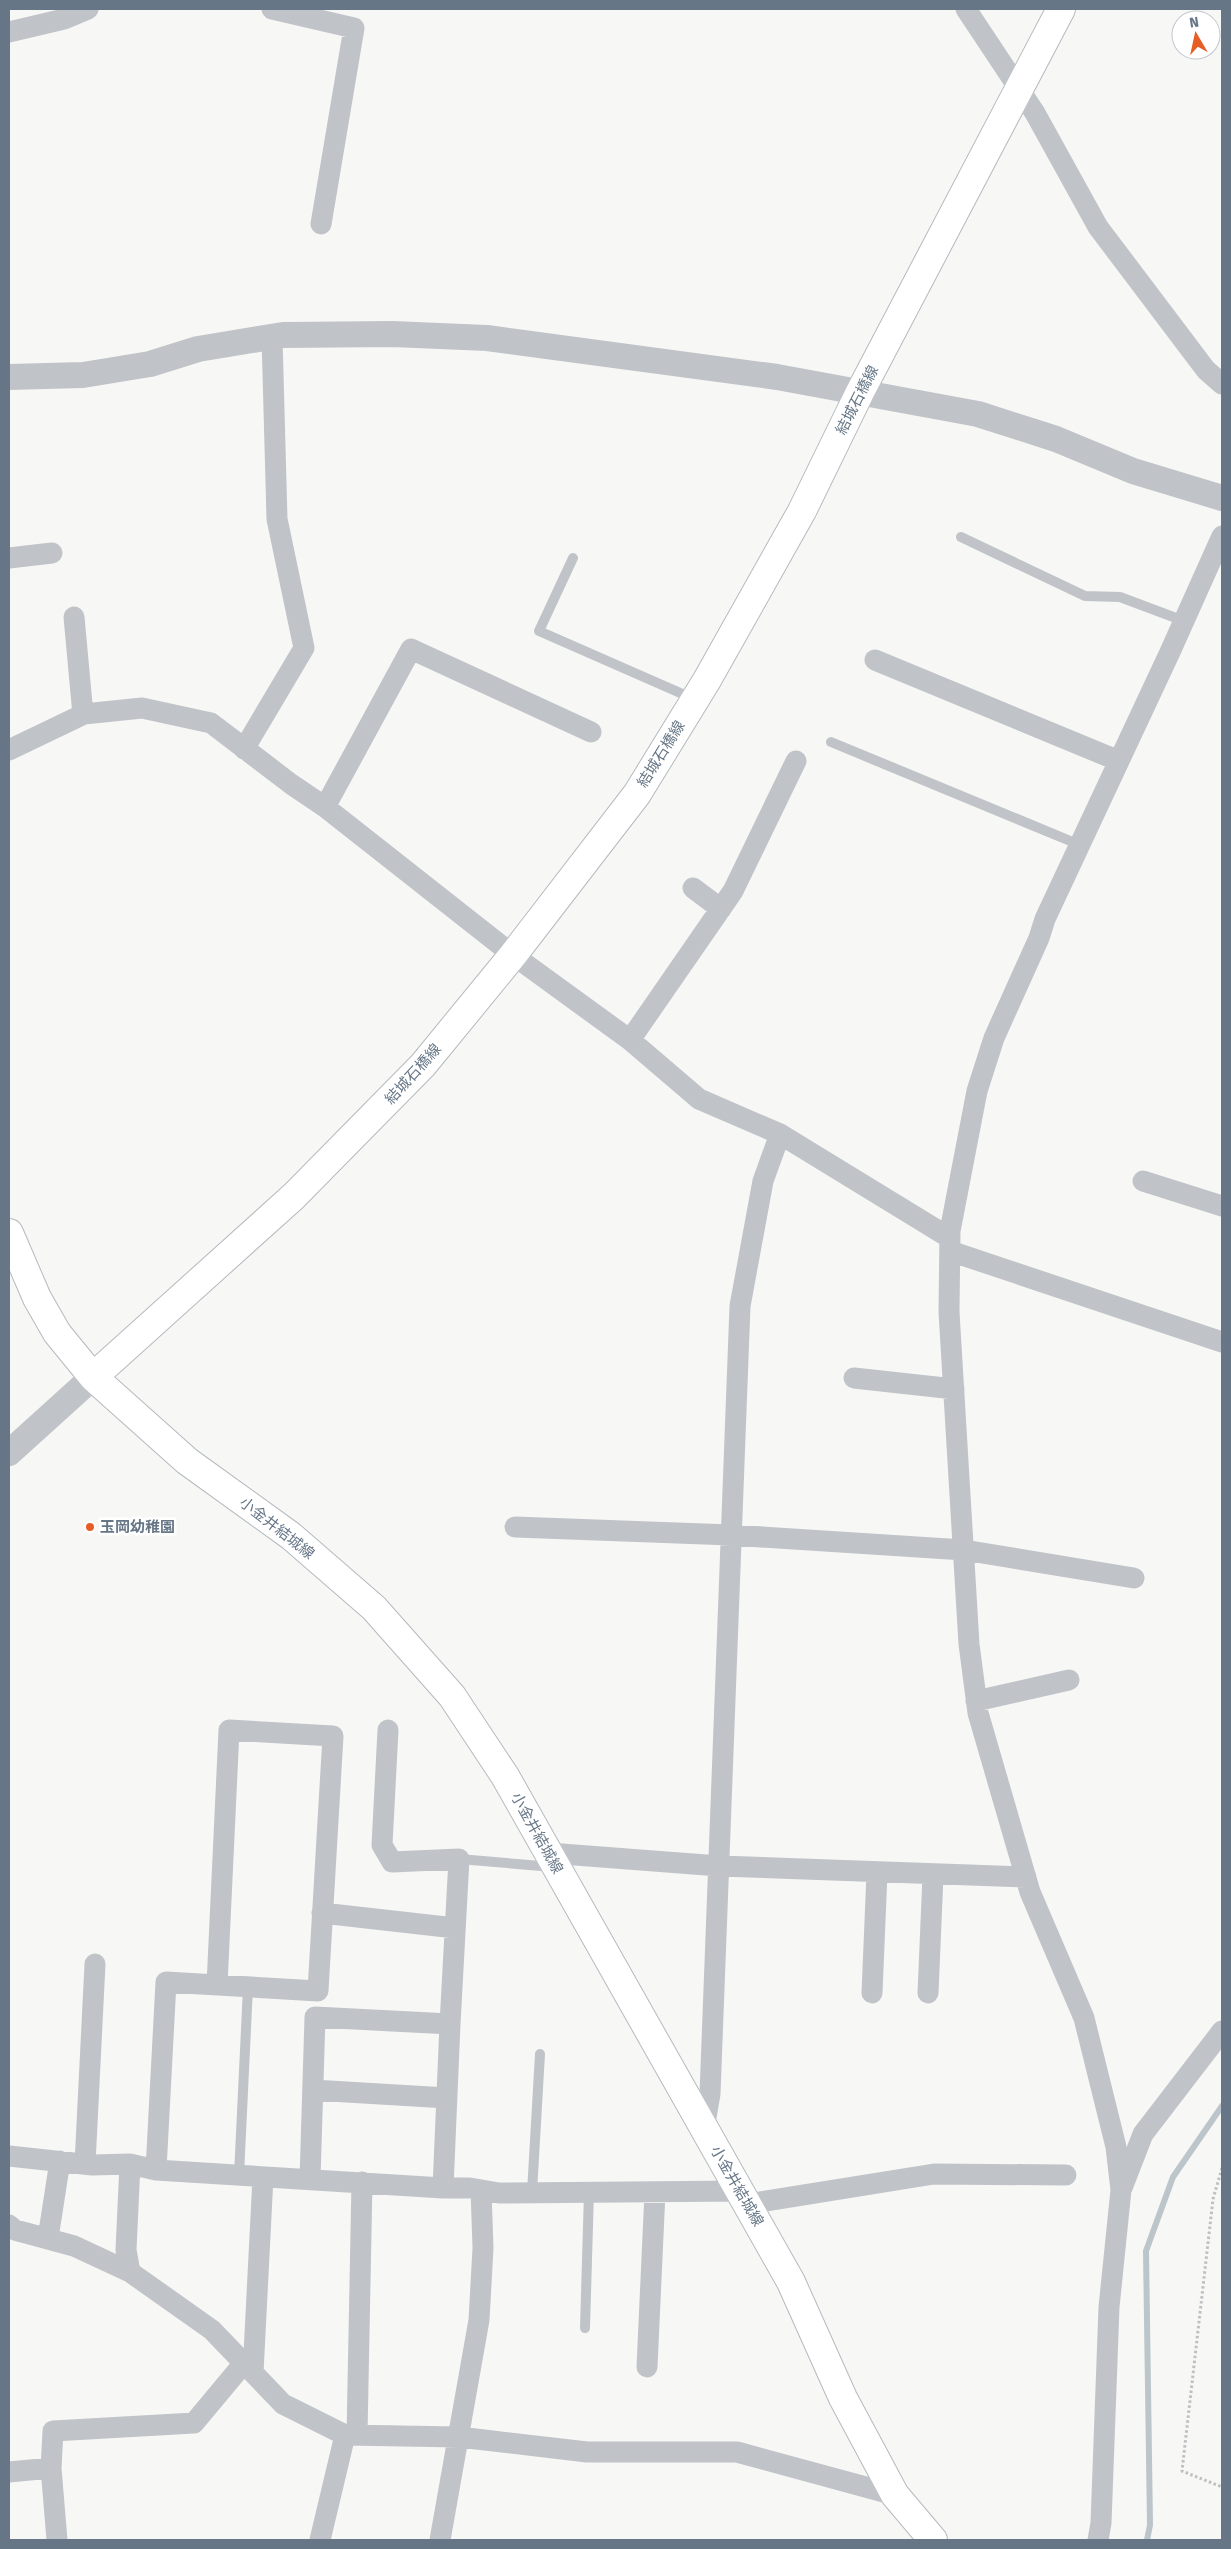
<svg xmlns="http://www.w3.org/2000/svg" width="1231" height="2549" viewBox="0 0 1231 2549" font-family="'Fira Sans','Noto Sans JP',sans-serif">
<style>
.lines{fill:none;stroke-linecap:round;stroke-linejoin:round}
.stream{stroke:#bbc5ca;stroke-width:6}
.secondary-casing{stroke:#b5babf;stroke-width:30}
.path{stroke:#bdbfc2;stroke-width:3;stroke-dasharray:2.5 2.5;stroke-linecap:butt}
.service{stroke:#c0c4c9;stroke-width:10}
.minor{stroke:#c0c4c9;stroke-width:21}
.tertiary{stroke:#c0c4c9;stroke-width:26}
.secondary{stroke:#fff;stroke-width:28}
.poi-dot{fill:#e65d26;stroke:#fff;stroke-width:2}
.labels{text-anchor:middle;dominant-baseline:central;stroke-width:5;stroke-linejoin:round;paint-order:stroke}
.street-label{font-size:15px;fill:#667686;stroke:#fff}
.poi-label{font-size:15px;font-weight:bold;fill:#667686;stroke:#fff;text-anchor:start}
</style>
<rect width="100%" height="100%" fill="#f7f8f5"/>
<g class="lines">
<path class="stream" d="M1147 2540 1150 2525 1146 2251 1173 2177 1222 2106"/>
<defs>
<path id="secondary" d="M9 1233 37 1298 57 1333 93 1377 187 1461 291 1536 374 1608 452 1696 505 1776 791 2282 843 2398 895 2495 933 2540
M93 1377 294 1196 423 1065 513 955 637 794 707 680 802 511 860 392 1061 9"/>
</defs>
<use href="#secondary" class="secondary-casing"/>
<path class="path" d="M1222 2168 1213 2199 1182 2471 1222 2487"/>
<path class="service" d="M961 537 1085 596 1120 597 1184 621
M573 558 539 631 694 699
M831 742 1080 845
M459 1859 553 1867
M239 2175 248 1987
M532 2192 540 2054
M585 2328 589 2192"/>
<path class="minor" d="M272 9 354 28 321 224
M966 9 1035 113 1098 227 1206 370 1222 384
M9 32 64 19 88 9
M9 558 52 553
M74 617 83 715
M875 660 1119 761
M244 749 304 648 277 519 272 337
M9 750 84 714 142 708 211 723 291 784 325 807 513 955 630 1040 699 1099 780 1134 950 1238
M325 807 411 649 591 732
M693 888 721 909
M630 1040 733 891 796 761
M1143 1181 1222 1206
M950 1251 1222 1342
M854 1378 954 1389
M515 1527 731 1535 964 1550 1134 1578
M976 1701 1069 1680
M549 1853 719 1866 1026 1877
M322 1913 455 1928
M872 1993 877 1873
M928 1993 933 1875
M313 2090 447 2098
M704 2129 710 2094 740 1306 763 1181 780 1134
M9 2156 92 2165 130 2164 156 2170 443 2188H470L499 2193 740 2191
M85 2164 95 1964
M130 2164 126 2250 130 2272 212 2330 283 2404 345 2435 459 2437 587 2452H737L895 2495
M156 2170 166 1982 318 1991 333 1736 229 1730 217 1985
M310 2179 315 2017 450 2024 459 1859 392 1862 382 1845 388 1730
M443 2188 450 2024
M1122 2188 1143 2134 1222 2031
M747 2204 934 2174 1066 2175
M9 2225 15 2230 74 2246 130 2272
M48 2238 60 2161
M647 2367 655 2192
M253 2373 263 2177
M357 2435 362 2182
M9 2472 51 2468
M57 2540 51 2468 53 2431 194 2423 244 2363
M320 2540 345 2435
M440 2540 479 2320 483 2248 481 2190
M1098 2540 1101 2523 1109 2307 1121 2190 1116 2147 1084 2018 1030 1892 978 1713 969 1644 949 1312 950 1231 977 1091 994 1038 1039 938 1045 919 1170 652 1222 536"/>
<path class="tertiary" d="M9 377 83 375 150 364 198 349 283 335 392 334 487 338 777 377 978 414 1056 439 1133 471 1222 498
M9 1453 93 1377"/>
<use href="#secondary" class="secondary"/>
</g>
<circle class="poi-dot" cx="90" cy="1527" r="5"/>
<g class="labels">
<g class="street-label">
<text transform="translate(857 400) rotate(-63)">結城石橋線</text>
<text transform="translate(661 754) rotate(-58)">結城石橋線</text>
<text transform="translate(413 1074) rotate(-48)">結城石橋線</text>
<text transform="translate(277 1528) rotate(38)">小金井結城線</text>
<text transform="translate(537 1833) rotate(61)">小金井結城線</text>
<text transform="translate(737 2186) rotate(60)">小金井結城線</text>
</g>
<g class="poi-label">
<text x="100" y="1527">玉岡幼稚園</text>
</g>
</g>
<rect width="1231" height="2549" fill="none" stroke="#667686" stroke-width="20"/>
<g transform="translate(1196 35) rotate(351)"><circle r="24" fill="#ffffff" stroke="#c2c8cf"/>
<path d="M0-4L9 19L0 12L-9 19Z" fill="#e65d26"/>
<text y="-8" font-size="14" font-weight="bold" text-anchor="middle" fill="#667686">N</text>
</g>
</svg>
